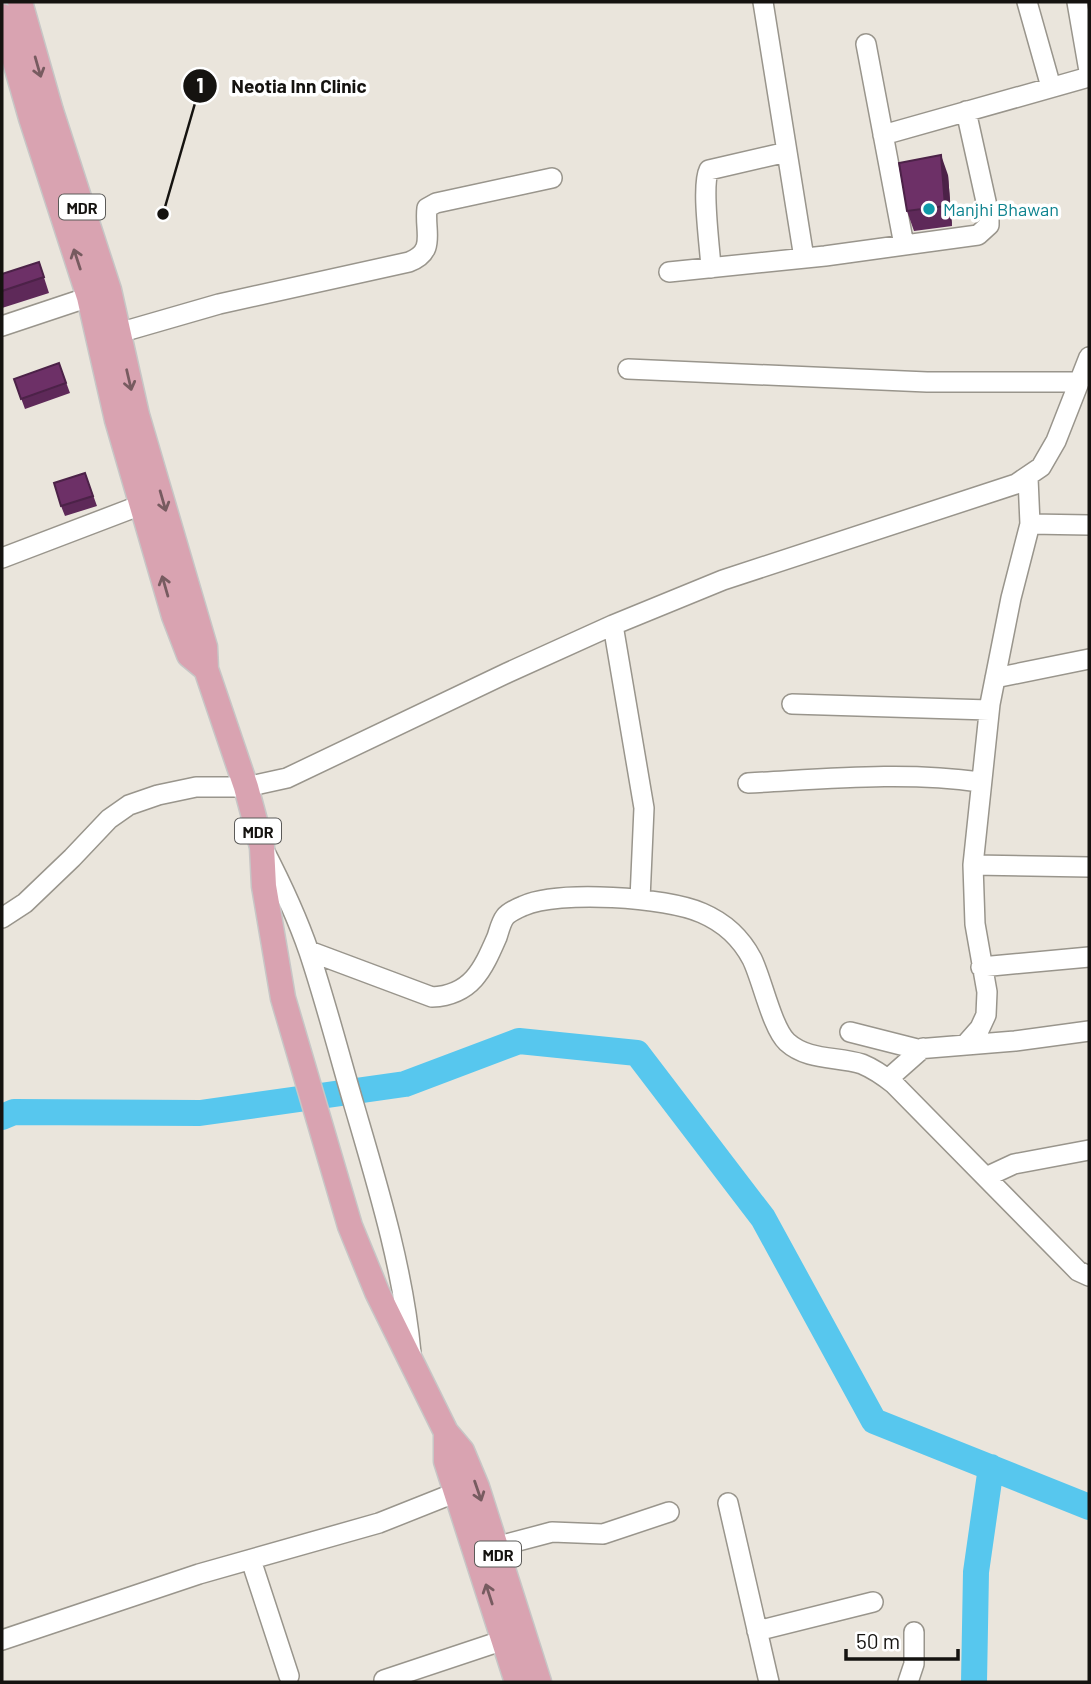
<svg xmlns="http://www.w3.org/2000/svg" width="1091" height="1684" viewBox="0 0 1091 1684" font-family="Barlow,sans-serif">
<style>
.lines{fill:none;stroke-linecap:round;stroke-linejoin:round}
.river{stroke:#57c7ee;stroke-width:26}
.minor-casing{stroke:#99958c;stroke-width:22}
.major-casing{stroke:#c7c6c6;stroke-width:27}
.minor{stroke:#fff;stroke-width:19}
.major{stroke:#d9a3b1;stroke-width:24}
.wall{fill:#5e2959}
.shaded-wall{fill:#4c2248}
.building{fill:#6d3067;stroke:#4c2248;stroke-width:2}
.oneway{stroke:#775b60}
.culture-dot{fill:#0f9aa8;stroke:#fff;stroke-width:2.5}
.labels{text-anchor:middle;dominant-baseline:central;stroke-width:7;stroke-linejoin:round;paint-order:stroke}
.shield{fill:#fff;stroke:#5b5a58;stroke-width:2}
.shield-label{font-size:16px;font-weight:bold;fill:#151310}
.culture-label{font-size:18px;fill:#0d838f;stroke:#fff;text-anchor:start}
.leader{fill:none;stroke:#151310;stroke-width:2.5}
.callout-dot{fill:#151310;stroke:#fff;stroke-width:2.5}
.mark-label{font-size:21px;text-anchor:middle;font-weight:bold;fill:#fff}
.callout-label{font-size:19px;text-anchor:middle;font-weight:bold;fill:#151310;stroke:#fff;stroke-width:7;stroke-linejoin:round;paint-order:stroke}
</style>
<rect width="100%" height="100%" fill="#eae5dc"/>
<g class="lines">
<path class="river" d="M2 1117 14 1112 200 1113 405 1084 519 1041 637 1053 763 1218 874 1421 1089 1507
M974 1682 976 1572 991 1467"/>
<defs>
<path id="minor" d="M763 2 804 258
M1027 2 1051 87
M1077 2 1089 71
M866 44 904 245
M883 135 1089 77
M711 268C710 247 701 186 709 170L787 152
M669 272 825 256 978 235 989 225V215L966 111
M2 326 101 293
M108 336 219 304 409 262C437 251 424 232 427 208L436 203 552 178
M628 369 927 382H1079
M1030 524 1089 525
M2 558 141 505
M613 625 644 808 640 899
M995 678 1089 659
M792 704 989 710
M748 783C825 779 904 771 980 782
M264 850C281 883 297 917 309 952 326 1003 339 1054 354 1105 378 1187 403 1268 411 1353
M973 865 1089 867
M2 918 25 903 72 858 109 819 129 805 158 795 196 787H246L287 778 507 673 613 625 723 580 1016 484 1041 467 1056 441 1089 357
M309 951 432 997C472 995 483 969 497 937 499 931 501 922 505 917 508 913 518 908 523 906 559 890 666 897 702 913 723 922 741 938 752 959 762 979 772 1028 787 1042 808 1061 837 1056 862 1064 874 1069 884 1076 894 1084L1078 1271 1089 1276
M981 967 1089 957
M850 1032 917 1049 1015 1041 1089 1031
M965 1045 980 1028 986 1015 987 992 975 924 973 865 990 704 1011 598 1030 524 1028 478
M888 1079 923 1048
M986 1177 1014 1164 1089 1150
M728 1503 769 1682
M495 1547 552 1532 603 1534 669 1512
M251 1560 289 1676
M757 1631 873 1602
M2 1640 199 1574 379 1523 457 1492
M384 1680 504 1640
M908 1682 914 1664V1632"/>
<path id="major" d="M20 2 51 111 109 290 137 415 205 647 206 669 246 787 262 847 264 886 283 998 350 1226 377 1292 446 1432 462 1451 477 1487 539 1682
M2 16 31 118 89 297 117 420 174 616 189 655 206 669
M446 1432V1461L517 1682"/>
</defs>
<use href="#minor" class="minor-casing"/>
<use href="#major" class="major-casing"/>
<use href="#minor" class="minor"/>
<use href="#major" class="major"/>
</g>
<path class="wall" d="M948 175 952 226 914 231 907 211Z
M39 262 49 293 2 308V274Z
M59 363 70 393 25 409 14 379Z
M85 473 97 506 65 516 61 506Z"/>
<path class="shaded-wall" d="M941 155 948 175 952 226 945 206Z"/>
<path class="building" d="M941 155 945 206 907 211 899 163Z
M39 262 44 277 2 291V274Z
M59 363 66 383 21 399 14 379Z
M85 473 93 496 61 506 54 483Z"/>
<defs><path id="oneway-shaft" d="M-6 0H5M1.5-3L5.5 0L1.5 3" fill="none" stroke-width="1.6" stroke-linecap="round" stroke-linejoin="round" transform="scale(1.75)"/></defs>
<g class="oneway">
<use href="#oneway-shaft" transform="translate(38 67) rotate(74)"/>
<use href="#oneway-shaft" transform="translate(77 259) rotate(-108)"/>
<use href="#oneway-shaft" transform="translate(129 380) rotate(77)"/>
<use href="#oneway-shaft" transform="translate(163 501) rotate(74)"/>
<use href="#oneway-shaft" transform="translate(165 586) rotate(-106)"/>
<use href="#oneway-shaft" transform="translate(478 1491) rotate(71)"/>
<use href="#oneway-shaft" transform="translate(489 1594) rotate(-108)"/>
</g>
<circle class="culture-dot" cx="929" cy="209" r="7"/>
<g class="labels">
<g class="shield">
<rect x="59" y="194.5" width="46" height="25" rx="5"/>
<rect x="235" y="818.5" width="46" height="25" rx="5"/>
<rect x="475" y="1541.5" width="46" height="25" rx="5"/>
</g>
<g class="shield-label">
<text x="82" y="207">MDR</text>
<text x="258" y="831">MDR</text>
<text x="498" y="1554">MDR</text>
</g>
<g class="culture-label">
<text x="943" y="209">Manjhi Bhawan</text>
</g>
</g>
<path class="leader" d="M163 214L200 86"/>
<g class="callout-dot">
<circle cx="163" cy="214" r="7"/>
<circle cx="200" cy="86" r="18"/>
</g>
<g class="mark-label">
<text x="200" y="93">1</text>
</g>
<g class="callout-label">
<text x="299" y="93">Neotia Inn Clinic</text>
</g>
<rect width="1091" height="1684" fill="none" stroke="#151310" stroke-width="7"/>
<path d="M846 1649v10h112v-10" fill="none" stroke="#151310" stroke-width="3.5"/>
<text x="856" y="1649" font-size="21" fill="#151310" stroke="#ffffff" stroke-width="5" paint-order="stroke">50 m</text>
</svg>
